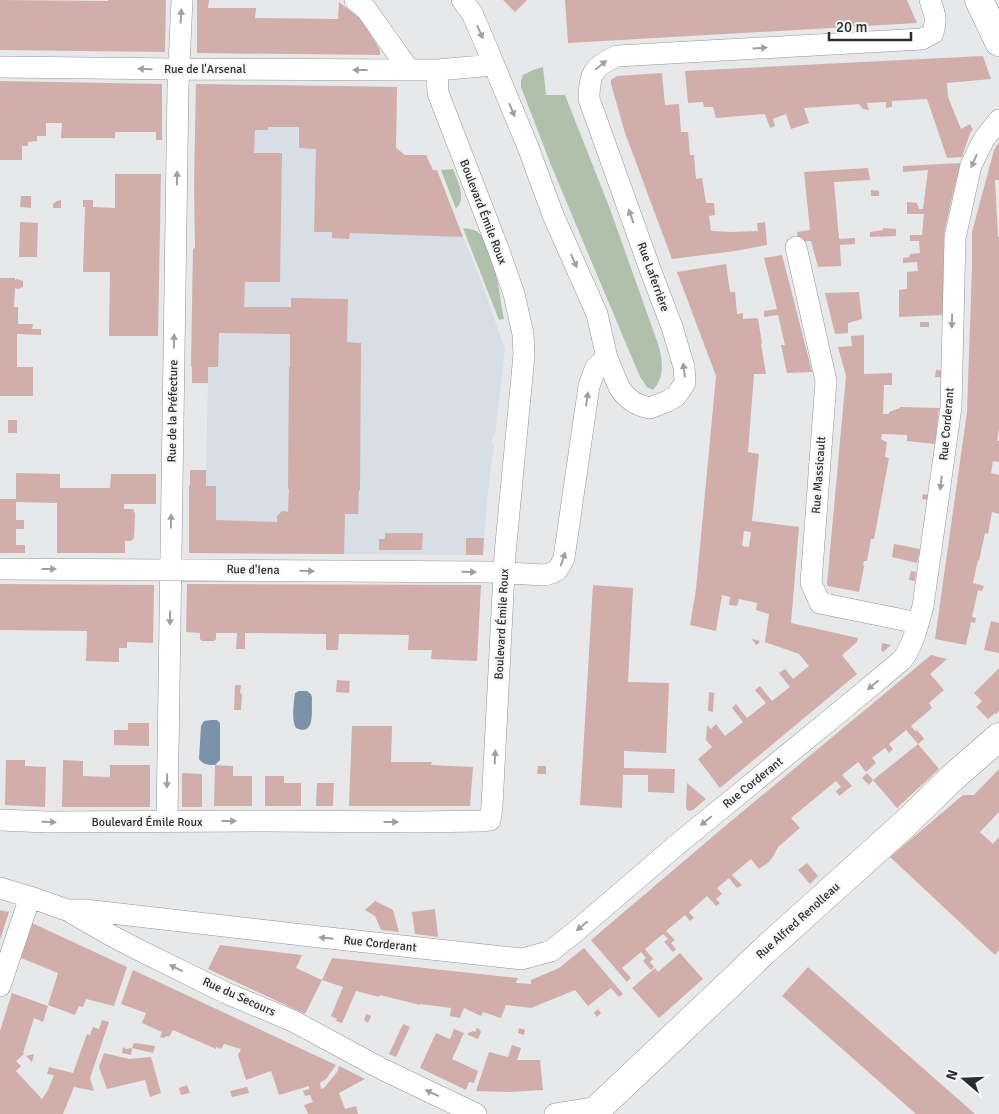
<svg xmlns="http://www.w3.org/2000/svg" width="999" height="1114" viewBox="0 0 999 1114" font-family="Signika,sans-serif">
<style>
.built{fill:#d8dee6}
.green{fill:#afc1ab}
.water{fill:#7b93a8}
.building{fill:#d1aeaa;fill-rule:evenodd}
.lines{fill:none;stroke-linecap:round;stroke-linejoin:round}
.minor-casing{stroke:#939496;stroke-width:22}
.tertiary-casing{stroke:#939496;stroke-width:29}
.secondary-casing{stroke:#939496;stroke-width:29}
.minor{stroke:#fff;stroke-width:21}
.tertiary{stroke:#fff;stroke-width:28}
.secondary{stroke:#fff;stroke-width:28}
.oneway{fill:#a0a0a1}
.labels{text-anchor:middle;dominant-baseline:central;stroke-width:4.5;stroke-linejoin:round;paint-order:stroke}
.street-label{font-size:12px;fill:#2c2d2e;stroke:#f4f6f7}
</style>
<rect width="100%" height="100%" fill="#e7e8ea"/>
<path class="built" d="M196 84 397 87 396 148 405 155H426L463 237 481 281 505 349 495 435H493L492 445H494L487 499 483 555 189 553V486L190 485V470H206L208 384 192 383V368L191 367 193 249 195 248 194 185Z"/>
<path class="green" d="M543 67 546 95H565L610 209 658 344C663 360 665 377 653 390L647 387 640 377 551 165 521 87V81L523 75 533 70Z
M453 169C458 182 467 198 456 209L441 170Z
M463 228C470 229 477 230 481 235 495 249 500 299 504 319L499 320Z"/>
<path class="water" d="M299 691H307L311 694 312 698C311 710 316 737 296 728 291 720 294 702 295 693Z
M211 720H217L220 723V760L215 765C207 765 204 765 199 759L201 726 204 721Z"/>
<path class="building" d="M0 0 108 1V0H166L165 52 0 50Z
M197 0H209L208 8H256L255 18 338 19 339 2 362 20 380 50V55L197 53Z
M503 0H527L515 12Z
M565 0H907L917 23 568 43Z
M983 56 991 79 947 83 948 97 961 129 970 124 973 130 970 133 962 157 947 158 927 99 892 101V107L886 108V102L867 103 869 110 863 109 859 104 804 108 809 123 791 129 786 114 773 119 775 126 770 128 765 114 716 118 713 107H704L703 102 688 103 685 71Z
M662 73 665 105 679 104 681 132H688L690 155H694L696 179 702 178 706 203H714L715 215 709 216 711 231 732 232 758 231 757 223 765 222 767 245 735 251 672 259 625 133 611 84V80L617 76Z
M0 81 162 84V140H156V132H115V138H61L62 123H46V136H37V141L28 142V146H22V160H0Z
M196 84 397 87 396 148 405 155H426L433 170H437L463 237 350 233 349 239 332 238V232H314L316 149 299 148V127H268V130H255L254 153H282L280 282H245L244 307H291V298L348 299 347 342 361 343 360 490H359L358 514H345L344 554 189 553V486H190V470H206V486H216V520L277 522V516L282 511 288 512 289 489H288L289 367H290V334L219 333 218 367H208V383H192V367H191L193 249 195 248 194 185Z
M999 142V180H995L998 237H999V427L997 441H999V462L993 461 991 473 999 475V514L992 512 988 534 985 533 979 561 978 560 973 583 984 586 982 591 978 590 972 617 976 618 975 623 971 622 966 645 935 639 967 412 972 267V232L994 150Z
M961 163 953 193 944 234 943 315 899 317V290L907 289V272L918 271 917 262 903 263V258L909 257 910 254 920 253 919 241H910V235H922L924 214H907V202L917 203 919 209H923L928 170 903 172V166Z
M868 168 870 180 834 182 839 239 855 238V244L840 245 841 266 818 267 811 241H798L797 232 810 230 804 172Z
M115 174H161L158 336H109L110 272H83L85 207H83V200H93V207L115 208Z
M871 190 879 191V196H871Z
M21 196H31V208L20 207Z
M61 200V208H53V204L57 201Z
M20 222 38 223 37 257H19Z
M883 228 896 229V236L870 237V232L883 230Z
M782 255 797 313 812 372 787 373 781 345H785L778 315 764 317V311L777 309 764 258Z
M726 264 730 292H735L737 314 743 313V319L756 318 758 319 762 343 761 344 766 374H754L748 452 759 454 752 521 799 527 791 623 858 638 857 642 842 655 857 674 720 788 698 759 712 747 706 740 707 725 711 729 716 724 725 736 743 722 732 708 736 704 747 718 766 703 755 690 760 686 772 701 790 687 779 673 785 669 793 679 809 666 799 654 765 642 769 614 756 610 757 603 739 599 737 606 729 605 730 597 722 595 716 631 690 625 696 589 716 376 677 272ZM744 531 751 532 749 547 742 546Z
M0 278H15V280L17 279 23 281V287L18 289 15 288 14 307H18V324H33L32 329H41V335L17 334V367H33V396H0Z
M859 292 862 319 848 323V333L835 334 825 293Z
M920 322H929V327H920Z
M864 335V374L892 373V385H884L883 414H889V412L900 408V407L939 408 935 444 907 441V435L882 434 881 439 887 442 885 457 889 458 874 539H871L867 561H864L863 565 864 566 859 592 828 586 827 584 846 376 838 347 852 346 851 336Z
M936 370H942L941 377H935Z
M8 420H17V433H8Z
M16 473 60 474V488H110L111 474H156V504H124V509H133L135 514 134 538 131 541H125V553H57V503L16 502V520H24V529H16V545H25V553H0V499H16Z
M923 494 928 495 927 500 922 499Z
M385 533H423L422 550H379V539H385Z
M466 538H484L483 555H466Z
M894 544 920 549 917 563 892 557Z
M911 571 916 572 915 581 909 580Z
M0 584 154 585 153 643 127 642V648H119V662L86 661 87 631 0 630Z
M187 584 481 585 477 661 431 659 432 650H408L409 635 339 634 338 650H326V634L245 633V649H236L237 633H216V639L214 641H202L200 639V633L186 632Z
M593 585 633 588 628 682 669 683 666 753 624 751V768L675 769 674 793 648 792V775H623L622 808 580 805Z
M991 621 999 623V653L984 650Z
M752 639 760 641 758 644 756 645Z
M882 643 891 645 883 652 881 650Z
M931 655 947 659 930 674 944 690 929 703 932 708 911 726 915 731 917 730 924 739 918 744 906 730 889 744 893 749 889 753 885 748 872 758 876 763 866 772 858 762 842 775 852 786 839 796 836 791 841 787 836 781 791 818 800 828 778 847 774 855 769 862 759 869 751 859 732 875 742 885 737 888 729 878 717 888 722 894 716 899 720 903 716 906 707 896 689 912 694 918 690 921 685 915 666 931 675 940 671 943 676 949 673 952 664 942 668 939 663 934 645 949 653 959 650 962 654 967 651 970 643 961 646 958 641 952 622 968 631 978 627 982 591 940 724 827Z
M999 668V711L996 714 995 713 988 719 976 707 982 701 974 693Z
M337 680 350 681 349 693 336 692Z
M235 685H241L240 693 242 694 241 710H234Z
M709 692 714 693 713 712 708 711Z
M128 723H149V746L114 745V730H128Z
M352 726H392L391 762H432L431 765 473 767 470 806H349Z
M918 744 939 769 897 808 873 780 869 785 862 778 867 773 873 780Z
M6 760H25V766L46 767 45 807 5 805Z
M63 760 83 761V776L110 777V765H150V807H62Z
M215 765 233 766V776H252V806H214Z
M538 766H546V774H537Z
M999 769V812L980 832 993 844 999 837V950L995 955 890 857 963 795H974Z
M182 773 202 774V807H182Z
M265 776H284V783H301V806H265Z
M317 783H334L333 806H316Z
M687 783 706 799 693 810 689 811 687 810 686 806Z
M807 863 818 876 810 884 798 870Z
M375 901 393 910 399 932 381 930 375 916 365 910Z
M435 909 438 937 415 934 412 912Z
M0 910 9 912 0 940Z
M32 923 127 967 114 1006 86 999 83 1007 79 1006 75 1015 48 1005 58 973 21 958Z
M220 945 302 955 296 968 322 980 305 1014 208 969Z
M584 948 623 994 619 997 611 988 588 1006 575 990 531 1008 506 1005 501 1018 483 1012 481 1016 464 1008 460 1018 450 1016 451 1008 420 1004V1005L380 995 379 997 356 991 342 1023 336 1021 337 1019 331 1016 343 987 322 980 332 958 518 978 516 983 531 984V980L559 968Z
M680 953 703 979 659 1018 632 988 655 968 658 972Z
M808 967 975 1114H916L782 996Z
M133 970 336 1065 326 1079 320 1083 321 1089 324 1088 337 1072 339 1066 365 1079 339 1093 345 1109 356 1106 358 1114H308L304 1105 313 1102 310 1095 305 1096 303 1091 309 1089V1086L279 1095 271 1071 246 1080 238 1055 241 1049 224 1044 221 1049 216 1047V1049L173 1030 169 1037 166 1036 164 1038 160 1037 162 1032 142 1023 146 1013 121 1004Z
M12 993 48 1006 43 1022 34 1018 23 1053 24 1054 16 1061 21 1066 16 1071 42 1099 48 1090 54 1075 47 1074 49 1067 73 1073 87 1034 90 1035 93 1027 99 1029 102 1020 109 1022 90 1078 94 1091 74 1087 63 1114H0V1031Z
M598 1009 601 1013 597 1017 594 1013Z
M366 1014 371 1016 368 1023 364 1020Z
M403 1024 410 1027 396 1057 389 1054Z
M477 1028 479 1029 481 1032 478 1039 468 1035V1033L473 1031 475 1032Z
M519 1028 525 1030 524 1035 518 1033Z
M454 1029 464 1033 452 1059 478 1071 474 1083 469 1082 466 1090 420 1068 436 1033 450 1039Z
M134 1043 142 1044 155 1046 153 1053 132 1048 131 1055 122 1053 123 1047 126 1049 132 1048Z
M512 1045 521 1048 517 1060H540L543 1090 509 1092 476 1091 489 1052 508 1057Z
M104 1053 129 1059 151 1057 161 1093 150 1097 145 1080 107 1089 99 1067Z
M34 1054 32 1062 26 1056Z
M187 1085 190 1093 181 1095 179 1088Z
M247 1087 249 1093 232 1097 230 1091Z"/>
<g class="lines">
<defs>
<path id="minor" d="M462 0 472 13 484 41 528 147 553 215 597 314 607 358 619 387 624 394 633 402 642 406 650 408 668 401 676 396 685 383 684 367 672 327 650 269 589 99C589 73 594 66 617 56L922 39 933 33C937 18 935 15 930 0
M0 67 178 69 409 70
M437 70 494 65
M796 247 826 381 811 583 820 603 918 623
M0 569 489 572 544 575C557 573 559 569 564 558L589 386 596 367 607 358
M0 820 47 822 267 821 417 822 480 821 490 820 492 806 505 554 524 355 523 334 514 294 499 251 438 93 437 70H409L366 9 355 0
M167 821 178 87 182 0
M0 888 30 897 67 910 112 936 137 949 226 993 293 1021 382 1069 476 1114
M67 910H85L320 937 522 959 551 951 575 932 679 843 842 710 902 660C914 644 918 624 923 606L951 407 955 238 971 165 984 139 999 120
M0 986 30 897
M555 1114 598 1107"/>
<path id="tertiary" d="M592 1114 737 977 765 950 907 822 952 778 999 737"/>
<path id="secondary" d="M979 0 999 42"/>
</defs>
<use href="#minor" class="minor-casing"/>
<use href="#tertiary" class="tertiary-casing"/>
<use href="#secondary" class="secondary-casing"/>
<use href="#minor" class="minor"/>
<use href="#tertiary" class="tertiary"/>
<use href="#secondary" class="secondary"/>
</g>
<defs><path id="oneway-solid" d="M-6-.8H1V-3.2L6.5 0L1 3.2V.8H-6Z" transform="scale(1.25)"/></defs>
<g class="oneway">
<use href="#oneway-solid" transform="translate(181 16) rotate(-87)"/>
<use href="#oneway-solid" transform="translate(480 32) rotate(66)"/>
<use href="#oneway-solid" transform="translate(760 48) rotate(-3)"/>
<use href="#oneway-solid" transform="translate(601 65) rotate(-39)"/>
<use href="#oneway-solid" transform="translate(145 69) rotate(-179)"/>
<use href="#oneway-solid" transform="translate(360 70) rotate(-180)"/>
<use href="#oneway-solid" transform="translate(512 110) rotate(67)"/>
<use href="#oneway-solid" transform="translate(974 161) rotate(113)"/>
<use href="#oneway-solid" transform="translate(177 178) rotate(-89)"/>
<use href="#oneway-solid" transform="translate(631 216) rotate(-110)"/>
<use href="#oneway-solid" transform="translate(574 261) rotate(66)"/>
<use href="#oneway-solid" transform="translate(952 321) rotate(91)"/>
<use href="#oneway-solid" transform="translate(174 341) rotate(-89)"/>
<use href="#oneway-solid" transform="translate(684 370) rotate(-97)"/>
<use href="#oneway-solid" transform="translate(587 399) rotate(-82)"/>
<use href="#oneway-solid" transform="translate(941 483) rotate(97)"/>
<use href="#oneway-solid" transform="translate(171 521) rotate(-89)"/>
<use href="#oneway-solid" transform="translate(563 559) rotate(-71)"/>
<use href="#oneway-solid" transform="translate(49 569)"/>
<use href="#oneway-solid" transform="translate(307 571) rotate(1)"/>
<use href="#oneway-solid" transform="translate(469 572) rotate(1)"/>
<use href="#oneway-solid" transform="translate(170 618) rotate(91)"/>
<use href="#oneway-solid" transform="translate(873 685) rotate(140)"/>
<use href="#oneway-solid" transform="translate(495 757) rotate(-87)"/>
<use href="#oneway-solid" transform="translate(167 781) rotate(91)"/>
<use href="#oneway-solid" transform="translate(229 821)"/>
<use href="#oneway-solid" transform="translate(706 821) rotate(141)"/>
<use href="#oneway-solid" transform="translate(49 822) rotate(1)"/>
<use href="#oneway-solid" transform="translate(391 822)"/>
<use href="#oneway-solid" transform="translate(582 926) rotate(140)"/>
<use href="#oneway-solid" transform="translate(326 938) rotate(-174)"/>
<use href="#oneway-solid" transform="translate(176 968) rotate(-154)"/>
<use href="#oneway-solid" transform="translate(432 1093) rotate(-155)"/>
</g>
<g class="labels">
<g class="street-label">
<text x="205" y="69">Rue de l'Arsenal</text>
<text transform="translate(483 212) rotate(69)">Boulevard Émile Roux</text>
<text transform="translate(653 277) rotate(70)">Rue Laferrière</text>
<text transform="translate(173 411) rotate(-89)">Rue de la Préfecture</text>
<text transform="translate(947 424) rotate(-85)">Rue Corderant</text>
<text transform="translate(819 475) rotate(-86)">Rue Massicault</text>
<text transform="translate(253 570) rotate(1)">Rue d'Iena</text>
<text transform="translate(502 624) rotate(-87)">Boulevard Émile Roux</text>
<text transform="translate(753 783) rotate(-39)">Rue Corderant</text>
<text x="147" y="822">Boulevard Émile Roux</text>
<text transform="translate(798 921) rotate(-42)">Rue Alfred Renolleau</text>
<text transform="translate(380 944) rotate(6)">Rue Corderant</text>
<text transform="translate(239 997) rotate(24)">Rue du Secours</text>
</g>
</g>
<g transform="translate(964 1079) rotate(289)" stroke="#f4f6f7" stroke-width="4" paint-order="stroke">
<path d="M0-4L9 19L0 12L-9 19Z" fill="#2c2d2e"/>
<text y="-8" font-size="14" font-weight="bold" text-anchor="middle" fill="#2c2d2e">N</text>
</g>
<path d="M829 32v8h82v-8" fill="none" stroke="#2c2d2e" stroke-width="2.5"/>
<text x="836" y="32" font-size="15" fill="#2c2d2e" stroke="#f4f6f7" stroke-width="4" paint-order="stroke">20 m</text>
</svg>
